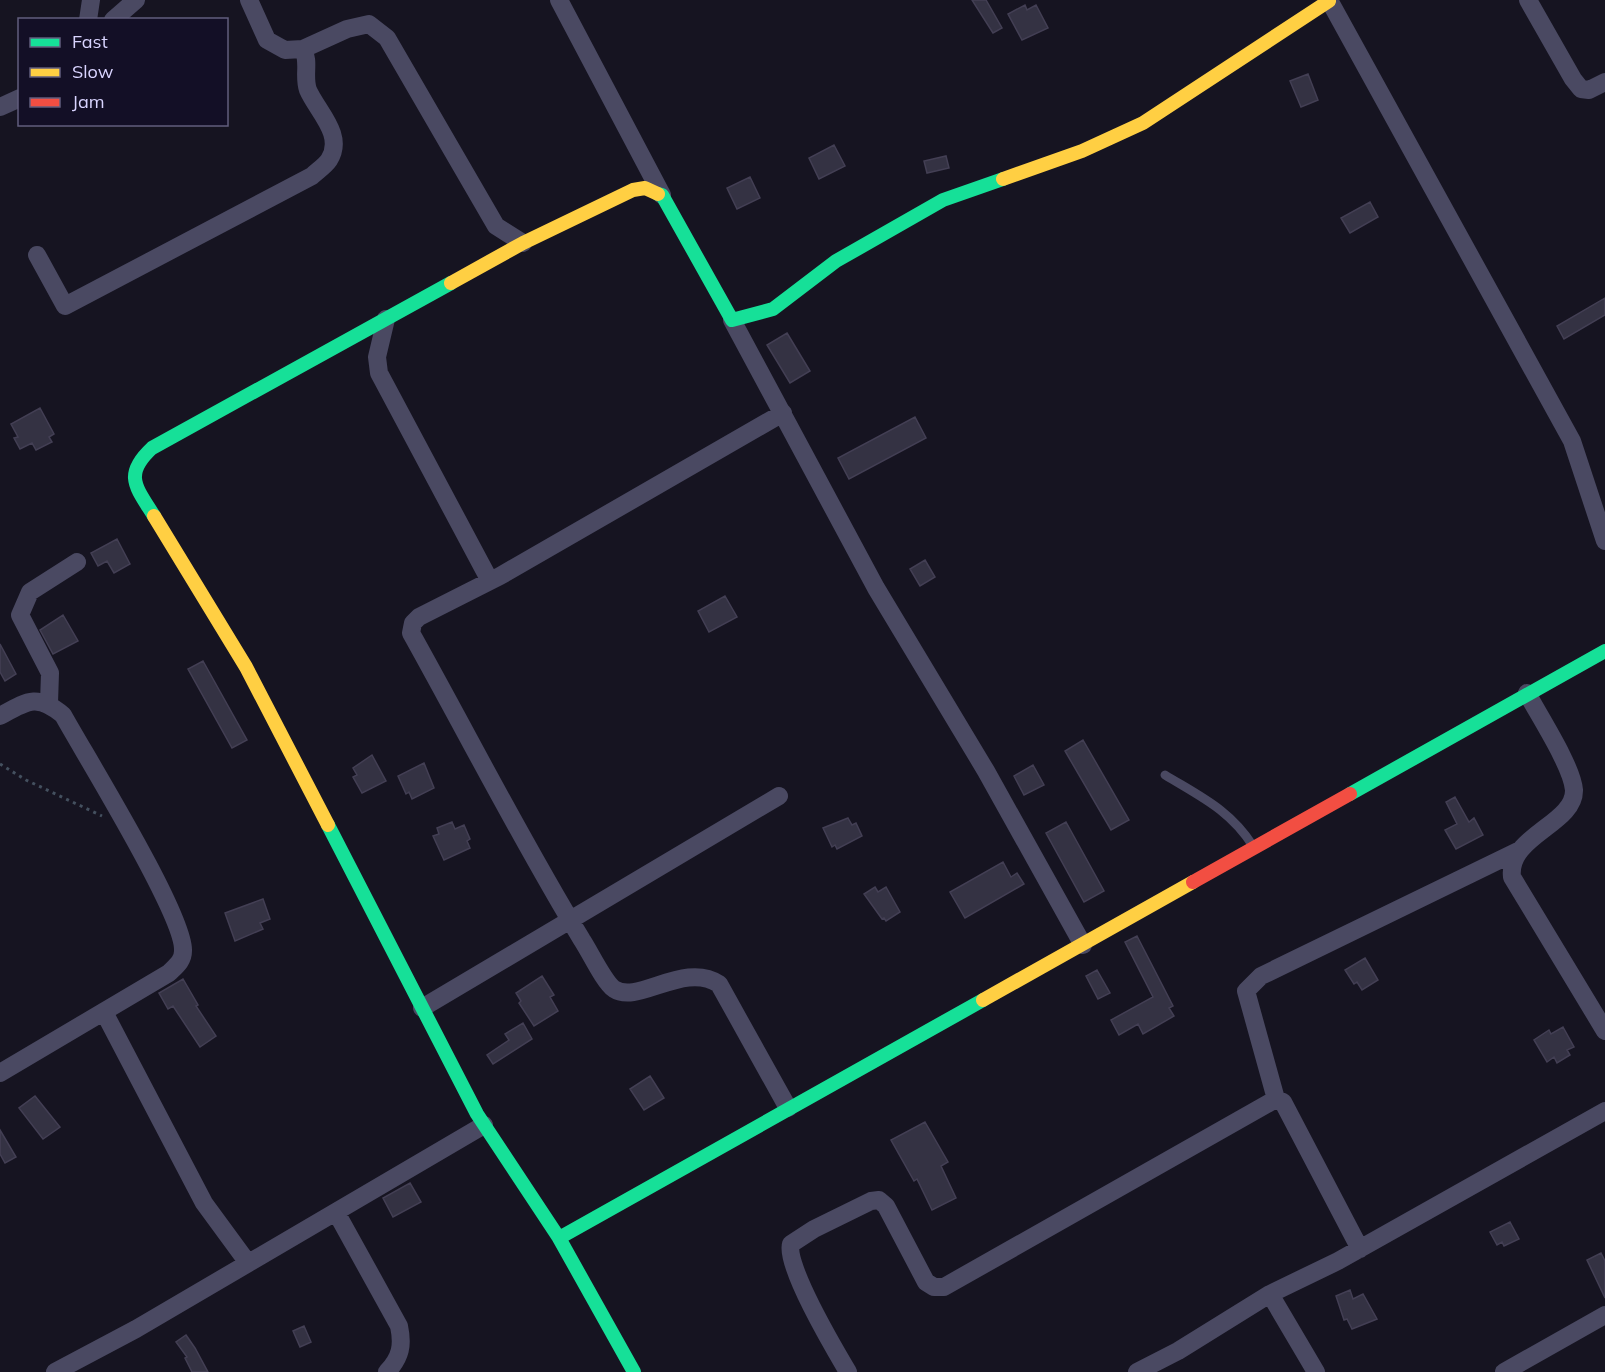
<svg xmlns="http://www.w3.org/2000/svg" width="1605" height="1372" viewBox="0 0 1605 1372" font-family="Mulish,sans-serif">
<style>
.building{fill:#343243;stroke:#433f54;stroke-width:1.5}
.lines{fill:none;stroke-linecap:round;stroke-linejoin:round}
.path{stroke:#44505f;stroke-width:3;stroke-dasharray:3 4.5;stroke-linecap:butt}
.lane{stroke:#4a4962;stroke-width:9}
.street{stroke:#4a4962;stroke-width:18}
.fast{stroke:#16e098;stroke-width:14}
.slow{stroke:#ffcf43;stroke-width:14}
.jam{stroke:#f24e42;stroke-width:14}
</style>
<rect width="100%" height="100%" fill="#161421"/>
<path class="building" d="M972 0H986L1002 28 993 33Z
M1025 5 1027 10 1036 5 1048 28 1022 40 1008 14Z
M1308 74 1318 100 1301 107 1290 81Z
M834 145 845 166 819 179 809 158Z
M946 156 949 168 927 173 924 161Z
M750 177 760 198 737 209 727 188Z
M1370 202 1378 217 1350 233 1341 218Z
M1605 298V315L1564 339 1557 326Z
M787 333 810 371 790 383 767 345Z
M40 408 54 434 49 437 52 442 36 450 32 443 20 449 14 438 18 437 11 424Z
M915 417 926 438 849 479 838 458Z
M117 539 130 564 114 573 107 561 98 566 91 553Z
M925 560 935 577 920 586 910 569Z
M725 596 737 617 709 632 698 611Z
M63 615 78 641 53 654 40 630Z
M0 644 16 674 5 681 0 672Z
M203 661 247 740 232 748 188 669Z
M1083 740 1129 820 1111 830 1065 751Z
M372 755 386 781 362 793 353 777 357 775 353 768Z
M424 763 434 788 412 799 409 792 406 794 398 776Z
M1033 765 1044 785 1024 795 1014 776Z
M1455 797 1469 822 1474 818 1483 835 1456 849 1445 830 1457 824 1446 802Z
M848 818 852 825 856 823 862 836 837 849 835 845 832 847 823 828Z
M452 822 455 829 464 825 470 839 467 841 470 848 444 860 433 836 439 834 437 828Z
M1066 822 1104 891 1084 902 1046 833Z
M1003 862 1011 877 1017 873 1024 884 965 918 950 892Z
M875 887 878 892 886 887 900 912 886 921 884 918 882 919 864 894Z
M263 899 270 919 260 923 263 929 235 941 225 913Z
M1137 936 1173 1006 1169 1008 1174 1016 1143 1034 1138 1024 1119 1035 1111 1020 1153 997 1125 942Z
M1365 958 1378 980 1362 990 1357 982 1354 984 1345 970Z
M1097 970 1110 993 1098 999 1086 976Z
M542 976 554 995 550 997 558 1011 534 1026 519 1003 521 1001 516 993Z
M183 979 198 1005 196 1006 216 1036 200 1047 173 1006 168 1009 159 993Z
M523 1023 532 1039 493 1064 487 1055 509 1040 505 1034Z
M1563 1027 1574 1047 1567 1050 1570 1055 1557 1063 1554 1057 1547 1062 1534 1040 1549 1030 1551 1034Z
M650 1076 664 1098 644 1110 630 1089Z
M35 1096 60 1127 43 1139 19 1108Z
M925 1122 948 1162 941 1166 956 1198 932 1210 917 1179 914 1181 891 1140Z
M0 1130 16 1157 5 1163 0 1154Z
M410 1183 421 1202 393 1217 383 1198Z
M1510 1222 1519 1239 1504 1246 1502 1242 1497 1245 1490 1232Z
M1601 1253 1605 1261V1298L1587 1260Z
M1350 1290 1353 1299 1363 1294 1377 1319 1352 1329 1347 1319 1344 1320 1336 1296Z
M304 1326 311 1342 300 1347 293 1331Z
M186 1335 195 1348 208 1372H192L185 1358 187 1357 176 1342Z"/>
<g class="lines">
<path class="path" d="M0 764 26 780 102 816"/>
<path class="lane" d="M1165 775C1201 797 1230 810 1253 846"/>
<path class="street" d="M249 0 267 40 285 50 303 49 347 29 369 24 387 38 496 226 523 243
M559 0 662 195
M1329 0 1572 441 1605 541
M1528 0 1573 79 1581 89 1589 90 1605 82
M88 20 91 0
M113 20 136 0
M0 107 20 98
M37 255 65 306 312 176C317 171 325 166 329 160 345 135 317 111 308 90 303 76 310 62 303 49
M386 319 377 357 379 373 490 581
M732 320 876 588 986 771 1083 945
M783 413 500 576 419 617 413 623 411 633C468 735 521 840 582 940 590 952 604 982 614 989 638 1005 684 961 719 984L788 1108
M1527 693C1539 716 1572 766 1574 790 1575 824 1507 836 1512 877L1605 1031
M49 703 50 673 20 615 30 592 77 562
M0 716C27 701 37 693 63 715 85 755 185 916 183 951 183 961 176 966 169 973L0 1073
M422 1008 779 796
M104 1012 204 1203 248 1263
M1276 1099 1246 991 1261 976 1520 850
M336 1212 399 1326C403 1345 401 1357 387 1372
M1270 1294 1316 1372
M55 1372 136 1329 484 1125
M848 1372C835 1350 784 1264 791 1244L814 1229 871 1201 879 1200 886 1206 926 1282 934 1287H944L1276 1099 1283 1102 1360 1249
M1137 1372 1178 1351 1270 1294 1338 1261 1605 1111
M1504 1372 1605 1315"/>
<path class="fast" d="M658 194 662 195 732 320 773 309 836 261 943 200 1003 179
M154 516C136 487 123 475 152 448L451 283
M1350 794 1605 651
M328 825 477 1114 559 1238 634 1372
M559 1238 983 1000"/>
<path class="slow" d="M1003 179 1082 151 1143 123 1329 1
M451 283 523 243 633 190 645 188 658 194
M154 516 246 667 328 825
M983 1000 1193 882"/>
<path class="jam" d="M1193 882 1350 794"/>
</g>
<rect x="18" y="18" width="210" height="108" fill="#130f26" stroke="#625e7d" stroke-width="1.5"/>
<rect x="30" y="38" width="30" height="9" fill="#16e098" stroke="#625e7d" stroke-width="1.5"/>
<text x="72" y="48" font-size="18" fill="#d9d4ff">Fast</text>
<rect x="30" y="68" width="30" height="9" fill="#ffcf43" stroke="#625e7d" stroke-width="1.5"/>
<text x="72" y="78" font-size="18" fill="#d9d4ff">Slow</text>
<rect x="30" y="98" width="30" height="9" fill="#f24e42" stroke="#625e7d" stroke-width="1.5"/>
<text x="72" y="108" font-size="18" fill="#d9d4ff">Jam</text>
</svg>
